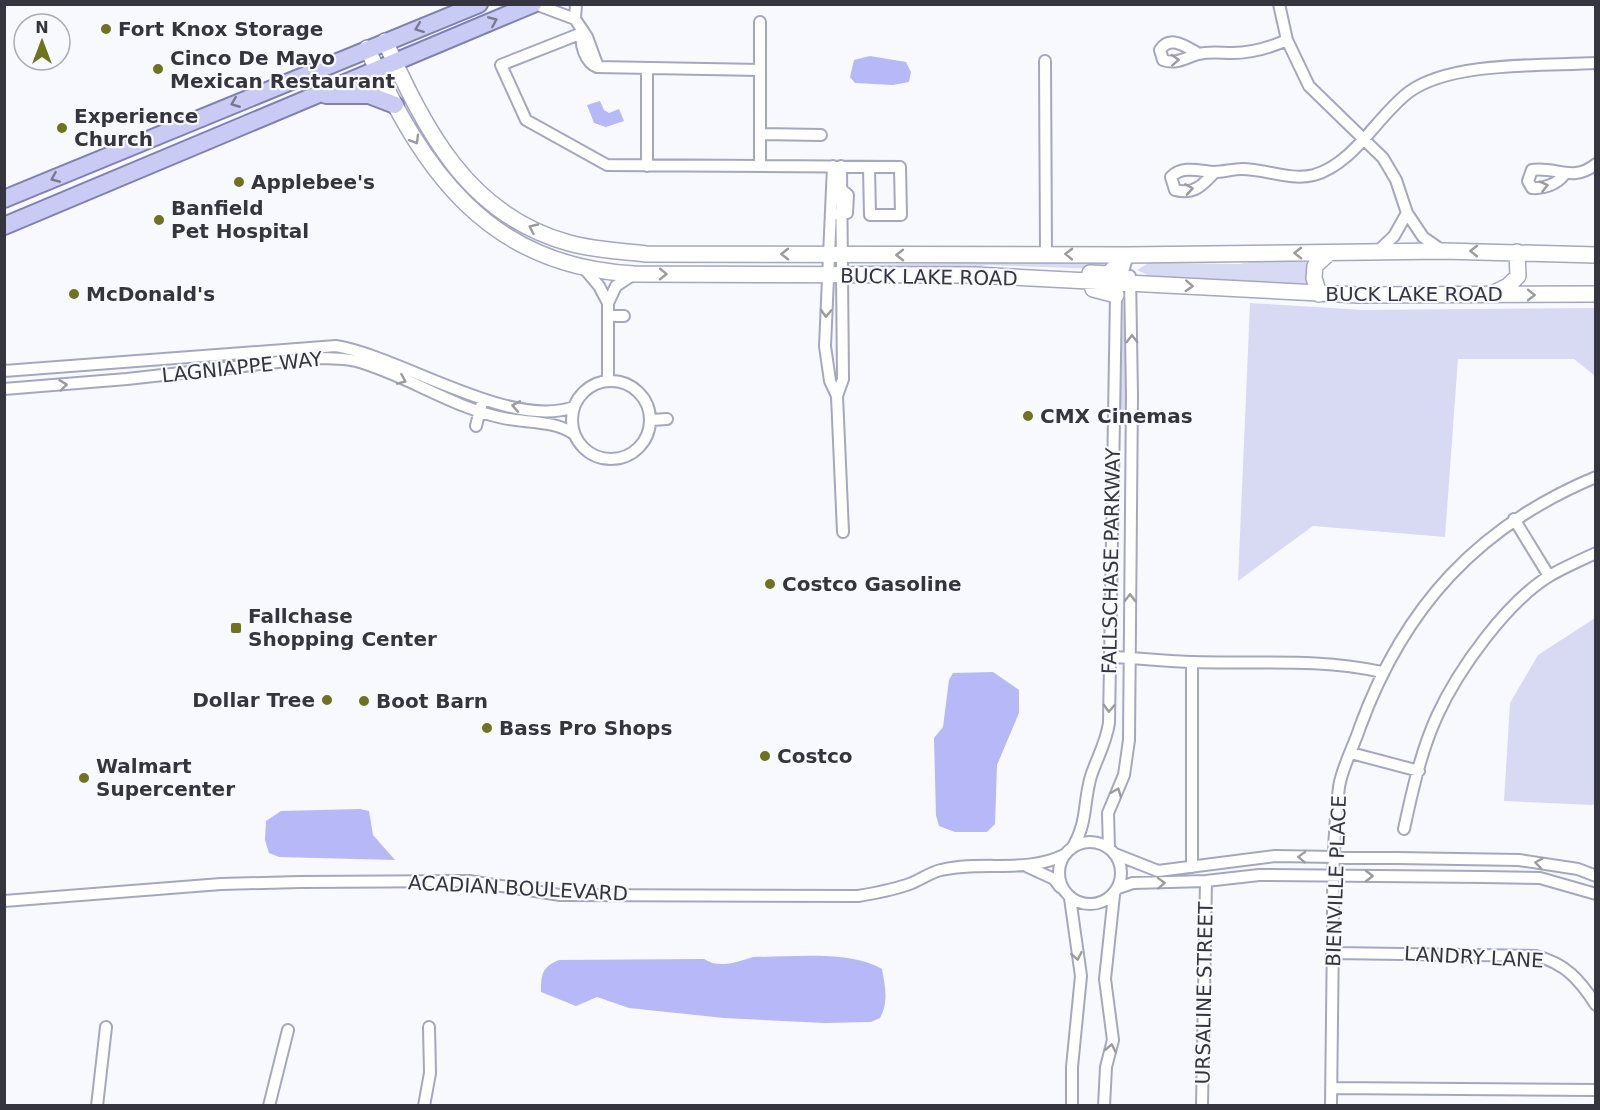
<svg xmlns="http://www.w3.org/2000/svg" width="1600" height="1110" viewBox="0 0 1600 1110" font-family="'DejaVu Sans',sans-serif">
<style>
.green{fill:#d8daf4}
.water{fill:#b6b8f8}
.lines{fill:none;stroke-linecap:round;stroke-linejoin:round}
.minor-casing{stroke:#a5a7c0;stroke-width:14}
.secondary-casing{stroke:#a5a7c0;stroke-width:18}
.primary-casing{stroke:#7e80b1;stroke-width:20}
.minor{stroke:#fff;stroke-width:10}
.secondary{stroke:#fff;stroke-width:15}
.primary{stroke:#cacbf5;stroke-width:16}
.oneway{stroke:#787891}
.oneway2{stroke:#9a9a9f}
.poi-dot{fill:#6e741c;stroke:#f8f9fe;stroke-width:2}
.labels{text-anchor:middle;dominant-baseline:central;stroke-width:4.5;stroke-linejoin:round;paint-order:stroke}
.poi-label{font-size:20px;font-weight:bold;fill:#34353f;stroke:#f8f9fe;text-anchor:start}
.street-label{font-size:20px;fill:#34353f;stroke:#f8f9fe}
</style>
<rect width="100%" height="100%" fill="#f8f9fe"/>
<path class="green" d="M1311 256V286L1152 277 1137 270 1149 263 1239 264 1266 259Z
M985 258 1099 260 1109 266 1098 269 987 265 964 270 864 268 857 265 964 263Z
M1124 303 1129 404 1122 413 1118 412Z
M1250 303 1364 310 1595 308V376L1574 359H1458L1445 537 1313 526 1238 581Z
M1595 618 1596 800 1593 805 1504 801 1510 703 1538 655Z"/>
<path class="water" d="M870 56 906 62 911 72 909 82 893 85 855 83 850 77 854 60Z
M600 101 604 110 609 113 619 109 624 121 606 127 594 123 587 105Z
M993 672 1019 690V713L997 765 995 824 987 832H955L939 826 936 815 934 738 943 727 949 680 953 673Z
M360 809 369 811 373 835 395 860 279 857 269 853 265 840 266 821 281 811Z
M753 957C791 957 850 950 882 969 885 986 889 1002 880 1018L871 1022 824 1023 724 1018 629 1008 597 997 576 1006 541 992C541 974 542 967 559 960L704 959C719 969 737 962 753 957Z"/>
<g class="lines">
<defs>
<path id="minor" d="M535 4 575 19
M576 4 575 19 587 37 598 67
M1279 4 1287 40 1309 86 1383 158 1396 180 1407 213 1423 237 1443 251
M760 22V166
M582 33 501 65 526 120 607 165 900 167 901 215H870L869 167
M582 33C580 45 585 62 597 67L760 70
M1199 54C1187 47 1170 34 1160 50L1163 60C1177 65 1186 57 1199 54 1209 51 1222 53 1232 53 1252 53 1269 48 1287 40
M1045 61 1046 254
M647 69V166
M760 134 821 135
M833 166 825 346 830 381 837 396
M841 166 843 379 837 396 843 532
M1215 172C1203 185 1194 195 1175 190L1171 177C1182 165 1200 171 1214 172 1223 172 1233 169 1242 169 1266 169 1290 181 1314 175 1354 164 1377 116 1409 92 1451 61 1543 66 1596 63
M1564 175C1557 184 1544 189 1532 188L1528 181 1532 170C1556 166 1573 183 1596 164
M837 214 847 213 848 195 841 189
M1377 252 1394 236 1407 213
M584 268 599 286 608 303
M608 316H624
M4 371 336 346C402 357 510 430 574 407
M608 380V303L616 286 634 274
M572 420a39 39 0 1 1 78 0a39 39 0 1 1-78 0Z
M4 389 127 379 315 358C328 358 343 358 356 361 407 375 451 407 503 418 526 423 554 420 574 434
M651 420 667 419
M476 426 481 406
M1514 519 1549 576
M1110 657C1137 658 1165 661 1193 662 1257 664 1319 658 1382 672
M1351 753 1419 771
M1404 829C1412 792 1421 751 1437 716 1458 670 1507 601 1551 575 1565 567 1581 560 1596 553
M1059 873a31 31 0 1 1 62 0a31 31 0 1 1-62 0Z
M1073 847C1088 821 1083 803 1091 776 1097 758 1106 743 1109 723L1116 295 1127 258
M1109 848 1108 813 1124 775 1129 740 1132 395 1130 276
M1115 854 1158 871 1275 856 1519 860 1578 869 1596 876
M1028 867 1054 879 1060 887
M1192 867V662
M1118 888 1133 883 1206 881 1259 875 1483 877 1540 878 1596 894
M1070 898 1081 976 1072 1067V1106
M4 901 221 884 300 882 469 881 560 895 858 896C876 893 894 890 912 883 922 879 931 872 941 870 983 860 1025 874 1064 855
M1332 953 1536 956C1565 963 1580 980 1596 1005
M1331 1088 1596 1090
M97 1106 106 1027
M269 1106 288 1030
M424 1106 430 1073 429 1027
M1104 1106 1106 1067 1113 1040 1105 979 1114 895
M1202 1106 1206 881
M1331 1106C1332 1048 1332 990 1333 932 1333 884 1333 835 1339 787 1342 767 1354 746 1360 727 1404 607 1478 526 1596 477"/>
<path id="secondary" d="M385 41C425 129 467 215 569 243 594 250 620 251 646 254L1128 255 1443 251 1596 255
M367 48C423 171 487 266 634 274L974 275 1358 295 1596 294
M1090 273 1108 274 1128 255
M1093 289 1116 295
M1494 293 1508 286 1518 276 1517 252
M1319 294 1314 278 1315 266 1329 253"/>
<path id="primary" d="M326 95H369L395 105
M4 199 479 4
M4 226 533 4"/>
</defs>
<use href="#minor" class="minor-casing"/>
<use href="#secondary" class="secondary-casing"/>
<use href="#primary" class="primary-casing"/>
<use href="#minor" class="minor"/>
<use href="#secondary" class="secondary"/>
<use href="#primary" class="primary"/>
</g>
<defs><path id="oneway-chevron" d="M-2-3.5L2.5 0L-2 3.5" fill="none" stroke-width="1.6" stroke-linecap="round" stroke-linejoin="round" transform="scale(1.5)"/></defs>
<g class="oneway">
<use href="#oneway-chevron" transform="translate(493 21) rotate(-23)"/>
<use href="#oneway-chevron" transform="translate(419 28) rotate(159)"/>
<use href="#oneway-chevron" transform="translate(235 103) rotate(158)"/>
<use href="#oneway-chevron" transform="translate(55 178) rotate(157)"/>
</g>
<g class="oneway2">
<use href="#oneway-chevron" transform="translate(1175 60) rotate(-3)"/>
<use href="#oneway-chevron" transform="translate(415 140) rotate(59)"/>
<use href="#oneway-chevron" transform="translate(1544 186) rotate(-14)"/>
<use href="#oneway-chevron" transform="translate(1189 189) rotate(-9)"/>
<use href="#oneway-chevron" transform="translate(533 228) rotate(-155)"/>
<use href="#oneway-chevron" transform="translate(1474 251) rotate(-179)"/>
<use href="#oneway-chevron" transform="translate(1298 253) rotate(179)"/>
<use href="#oneway-chevron" transform="translate(785 254) rotate(-180)"/>
<use href="#oneway-chevron" transform="translate(1069 254) rotate(-179)"/>
<use href="#oneway-chevron" transform="translate(900 255) rotate(-180)"/>
<use href="#oneway-chevron" transform="translate(663 274) rotate(1)"/>
<use href="#oneway-chevron" transform="translate(1189 286) rotate(3)"/>
<use href="#oneway-chevron" transform="translate(1531 295)"/>
<use href="#oneway-chevron" transform="translate(826 313) rotate(92)"/>
<use href="#oneway-chevron" transform="translate(1132 339) rotate(-90)"/>
<use href="#oneway-chevron" transform="translate(402 380) rotate(23)"/>
<use href="#oneway-chevron" transform="translate(63 385) rotate(-6)"/>
<use href="#oneway-chevron" transform="translate(516 406) rotate(-170)"/>
<use href="#oneway-chevron" transform="translate(1130 598) rotate(-89)"/>
<use href="#oneway-chevron" transform="translate(1109 708) rotate(92)"/>
<use href="#oneway-chevron" transform="translate(1117 792) rotate(-68)"/>
<use href="#oneway-chevron" transform="translate(1302 857) rotate(-178)"/>
<use href="#oneway-chevron" transform="translate(1539 863) rotate(-172)"/>
<use href="#oneway-chevron" transform="translate(1369 876)"/>
<use href="#oneway-chevron" transform="translate(1161 883) rotate(-2)"/>
<use href="#oneway-chevron" transform="translate(1077 956) rotate(79)"/>
<use href="#oneway-chevron" transform="translate(1111 1048) rotate(-79)"/>
</g>
<g class="poi-dot">
<circle cx="106" cy="29" r="6"/>
<circle cx="158" cy="69" r="6"/>
<circle cx="62" cy="128" r="6"/>
<circle cx="239" cy="182" r="6"/>
<circle cx="159" cy="220" r="6"/>
<circle cx="74" cy="294" r="6"/>
<circle cx="1028" cy="416" r="6"/>
<circle cx="770" cy="584" r="6"/>
<rect x="230" y="622" width="12" height="12" rx="3"/>
<circle cx="327" cy="700" r="6"/>
<circle cx="364" cy="701" r="6"/>
<circle cx="487" cy="728" r="6"/>
<circle cx="765" cy="756" r="6"/>
<circle cx="84" cy="778" r="6"/>
</g>
<g class="labels">
<g class="poi-label">
<text x="118" y="29">Fort Knox Storage</text>
<text x="170" y="58">Cinco De Mayo<tspan x="170" dy="23">Mexican Restaurant</tspan></text>
<text x="74" y="116">Experience<tspan x="74" dy="23">Church</tspan></text>
<text x="251" y="182">Applebee's</text>
<text x="171" y="208">Banfield<tspan x="171" dy="23">Pet Hospital</tspan></text>
<text x="86" y="294">McDonald's</text>
<text x="1040" y="416">CMX Cinemas</text>
<text x="782" y="584">Costco Gasoline</text>
<text x="248" y="616">Fallchase<tspan x="248" dy="23">Shopping Center</tspan></text>
<text x="315" y="700" text-anchor="end">Dollar Tree</text>
<text x="376" y="701">Boot Barn</text>
<text x="499" y="728">Bass Pro Shops</text>
<text x="777" y="756">Costco</text>
<text x="96" y="766">Walmart<tspan x="96" dy="23">Supercenter</tspan></text>
</g>
<g class="street-label">
<text transform="translate(929 277) rotate(1)">BUCK LAKE ROAD</text>
<text x="1414" y="294">BUCK LAKE ROAD</text>
<text transform="translate(242 367) rotate(-6)">LAGNIAPPE WAY</text>
<text transform="translate(1111 561) rotate(-89)">FALLSCHASE PARKWAY</text>
<text transform="translate(1336 881) rotate(-88)">BIENVILLE PLACE</text>
<text transform="translate(518 888) rotate(3)">ACADIAN BOULEVARD</text>
<text transform="translate(1474 957) rotate(3)">LANDRY LANE</text>
<text transform="translate(1204 993) rotate(-89)">URSALINE STREET</text>
</g>
</g>
<rect width="1600" height="1110" fill="none" stroke="#34353f" stroke-width="12"/>
<g transform="translate(42 42)"><circle r="28" fill="#f8f9fe" stroke="#aaabb2" stroke-width="1.5"/>
<path d="M0-4.5L10 22L0 15L-10 22Z" fill="#6e741c"/>
<text y="-9" font-size="16" font-weight="bold" text-anchor="middle" fill="#34353f">N</text>
</g>
</svg>
